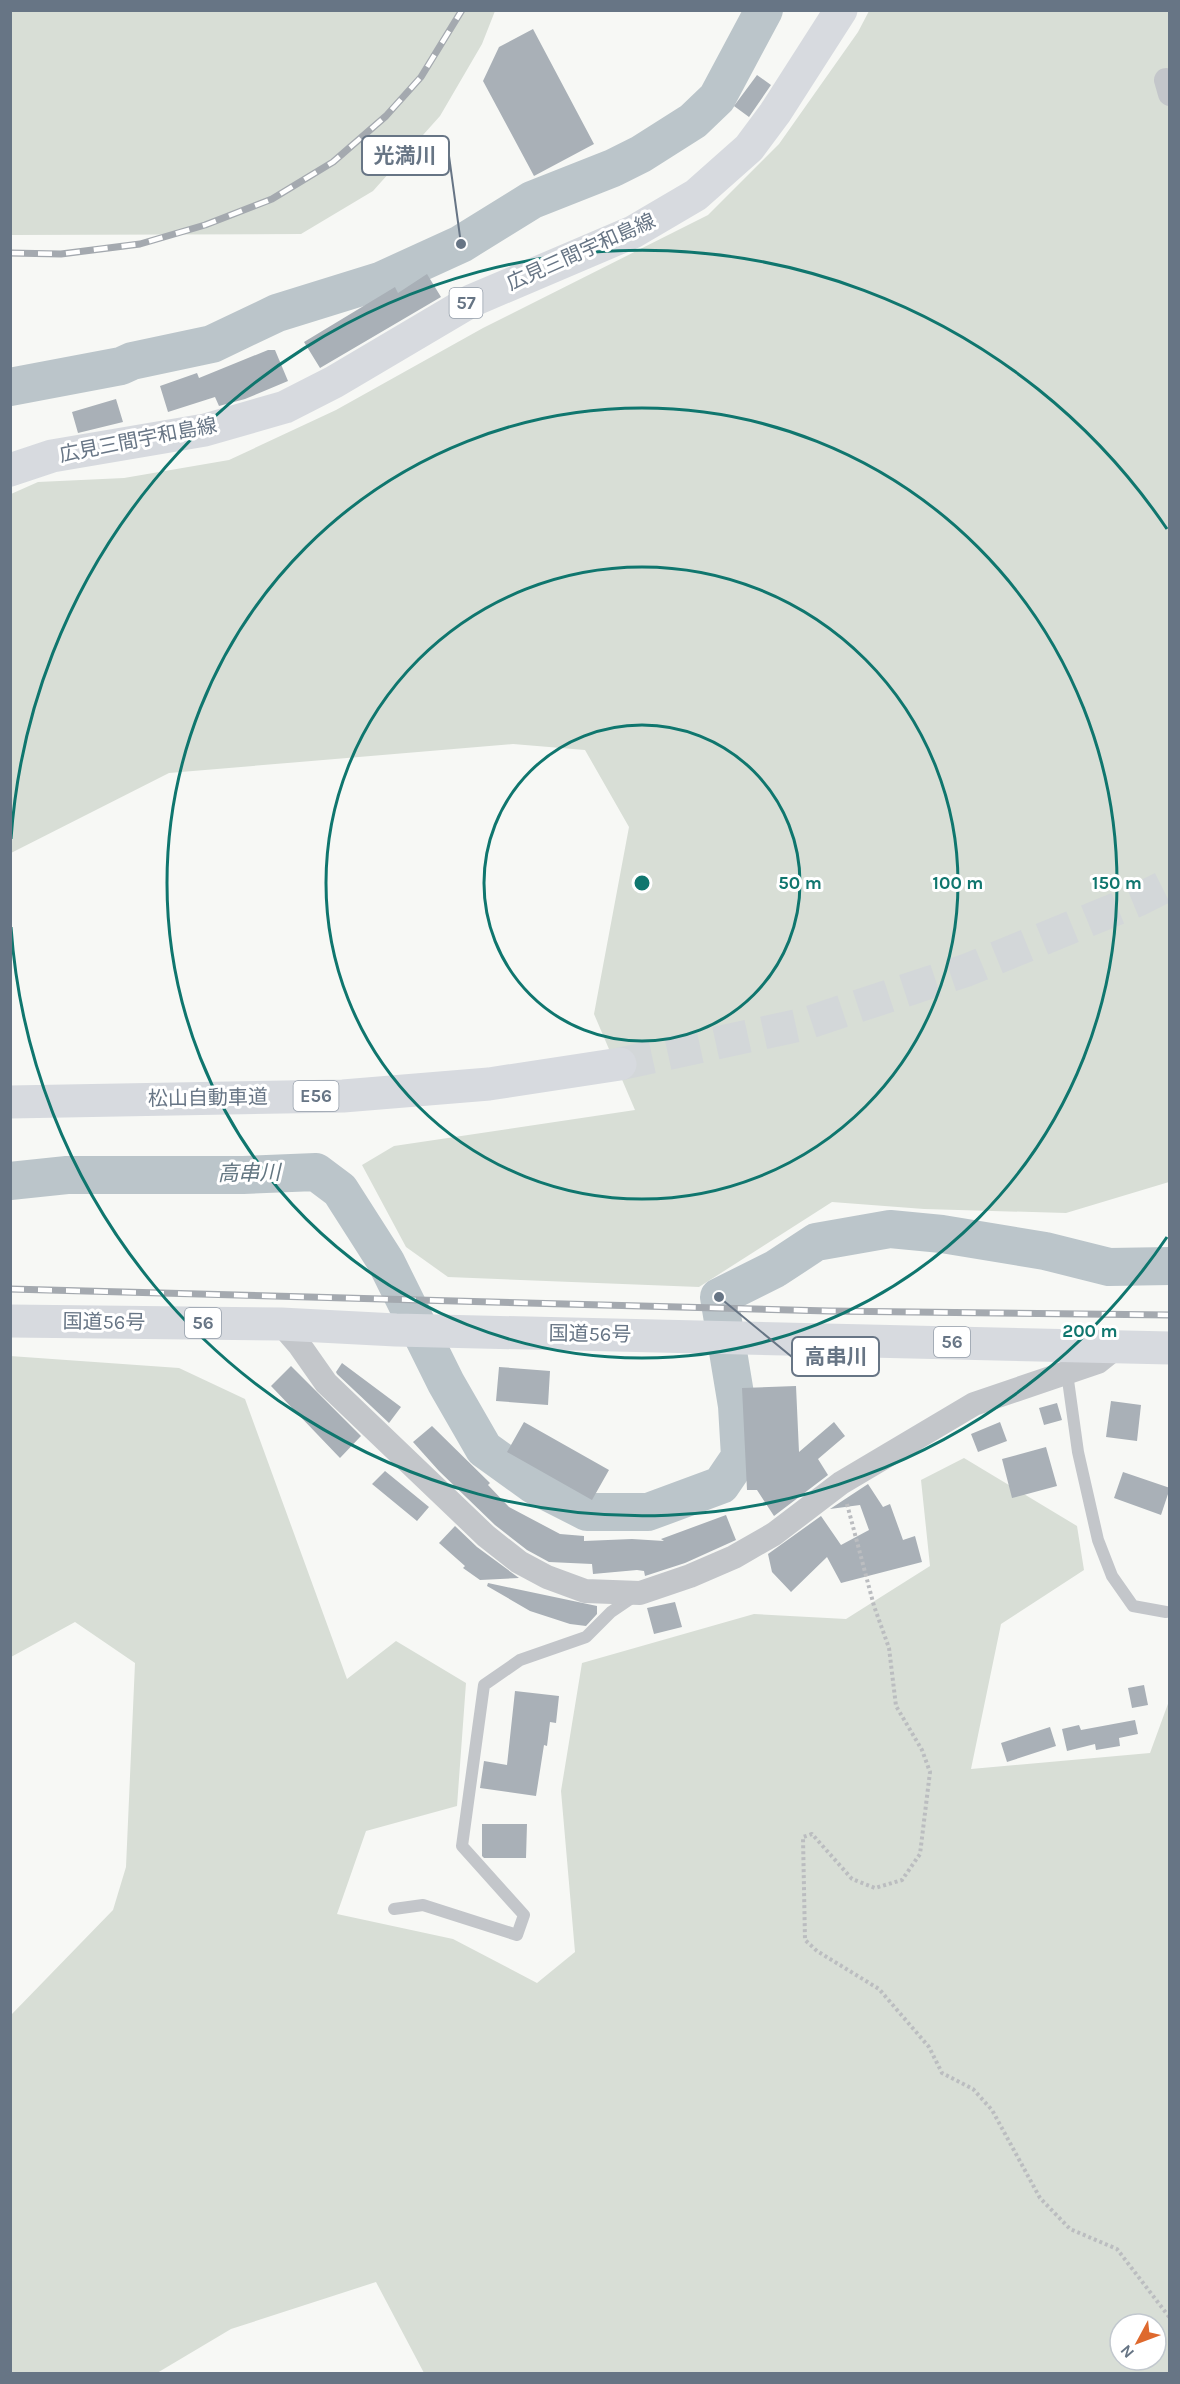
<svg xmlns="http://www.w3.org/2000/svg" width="1180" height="2384" viewBox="0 0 1180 2384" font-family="Karla,'Noto Sans JP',sans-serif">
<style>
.green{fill:#d8ded6;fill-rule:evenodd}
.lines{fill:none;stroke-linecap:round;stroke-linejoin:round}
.river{stroke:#bbc5ca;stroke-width:38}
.building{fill:#a9b0b7}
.highway-tunnel{stroke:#d3d7d9;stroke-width:33;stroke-dasharray:33 16;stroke-linecap:butt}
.path{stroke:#bbbdc0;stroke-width:4;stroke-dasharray:3 3;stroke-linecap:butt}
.lane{stroke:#c3c6ca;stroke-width:12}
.street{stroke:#c3c6ca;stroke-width:24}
.primary{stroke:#d7dadf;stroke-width:33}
.highway{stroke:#d7dadf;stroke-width:33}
.rail-casing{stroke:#a4a9af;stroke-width:7}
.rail{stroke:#fff;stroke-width:4.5;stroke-dasharray:14;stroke-linecap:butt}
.ring{fill:none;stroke:#0f766e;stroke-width:3}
.labels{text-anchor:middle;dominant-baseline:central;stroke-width:6;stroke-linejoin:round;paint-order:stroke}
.shield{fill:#fff;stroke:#959eaa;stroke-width:1.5}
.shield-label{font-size:18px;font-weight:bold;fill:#677585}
.street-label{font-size:20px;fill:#677585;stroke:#fff}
.water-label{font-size:21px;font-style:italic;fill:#637681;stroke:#fff}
.centre{fill:#0f766e;stroke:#fff;stroke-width:3}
.ring-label{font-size:18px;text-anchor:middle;font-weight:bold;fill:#0f766e;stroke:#fff;stroke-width:6;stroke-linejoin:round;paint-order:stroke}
.leader{fill:none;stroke:#677585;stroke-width:2}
.callout-dot{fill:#677585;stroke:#fff;stroke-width:2}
.callout{fill:#fff;stroke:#677585;stroke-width:2}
.callout-label{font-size:21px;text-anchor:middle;font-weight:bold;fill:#677585}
</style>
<rect width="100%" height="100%" fill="#f7f8f5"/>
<path class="green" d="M11 10H495V11L482 44 440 116 373 191 301 234 11 235Z
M869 11H1169V1182L1066 1213 924 1209 832 1202 699 1287 448 1277 406 1247 362 1165 394 1146 635 1110 594 1014 629 827 585 750 513 744 169 773 11 853V494L38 482 124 478 229 460 336 410 483 328 708 215 779 144 858 32Z
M10 1356 179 1368 245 1399 347 1679 396 1641 466 1683 457 1806 366 1831 337 1914 453 1939 537 1983 575 1952 561 1791 582 1663 754 1614 846 1619 930 1566 921 1480 964 1458 1077 1526 1084 1570 1001 1624 971 1769 1150 1753 1169 1701V2373H424L376 2282 231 2329 157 2373H11V2015L113 1910 126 1867 135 1663 75 1622 11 1657ZM1120 2324H1156V2360H1120Z"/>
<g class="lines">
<path class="river" d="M10 387 121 366 132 361 212 344 277 313 380 281 461 244 532 200 613 168 641 154 693 121 717 98 764 10
M10 1181 67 1175H243L316 1172 340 1190 386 1262 446 1383 484 1449 534 1485 587 1512H648L721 1485 740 1457 737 1406 719 1297 775 1269 816 1242 890 1229 942 1234 1045 1251 1109 1267 1170 1266"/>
</g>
<path class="building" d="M533 29 594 144 534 176 483 81 499 47Z
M757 75 771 85 749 117 734 106Z
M427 274 441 297 320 368 304 342 395 287 398 293Z
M268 350H275L288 381 245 399 219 406 215 397 168 412 160 386 197 373 199 378Z
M116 399 123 422 78 433 72 412Z
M342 1363 401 1407 389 1423 337 1374 336 1372Z
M291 1366 361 1436 340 1458 271 1386Z
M499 1367 550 1371 548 1405 496 1401Z
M796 1386 799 1452 834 1422 845 1436 818 1459 828 1475 774 1516 757 1490H747L742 1388Z
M1111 1401 1141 1405 1137 1441 1106 1437Z
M1057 1403 1062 1420 1044 1425 1039 1408Z
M524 1422 609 1470 592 1500 507 1452Z
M1000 1422 1007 1441 978 1452 971 1434Z
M432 1426 490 1483 488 1485 509 1507 560 1534 584 1536V1541L632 1539 664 1541 661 1539 726 1515 736 1540 685 1563 645 1576 644 1571 637 1570 593 1574 592 1564 549 1562 527 1550 495 1525 439 1471 413 1442Z
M1046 1447 1057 1486 1012 1498 1002 1459Z
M385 1471 429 1507 417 1521 372 1484Z
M1123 1472 1170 1488 1161 1515 1114 1498Z
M868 1484 883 1507 890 1504 903 1540 915 1536 922 1562 841 1583 827 1557 791 1592 772 1572 768 1554 821 1516 841 1545 869 1530 860 1505 830 1509Z
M455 1526 477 1547 519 1578 480 1580 463 1568 465 1566 439 1543Z
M488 1583 597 1606V1614L586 1626 570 1624 530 1611 487 1586Z
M675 1602 682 1627 654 1634 647 1608Z
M1144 1685 1148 1705 1132 1708 1128 1688Z
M515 1691 559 1696 556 1723 550 1722 547 1746 544 1745 536 1796 480 1788 484 1761 507 1765Z
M1135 1720 1138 1734 1119 1738 1120 1746 1096 1750 1095 1744 1067 1751 1062 1729 1079 1725 1081 1730Z
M1050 1727 1056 1746 1007 1762 1001 1743Z
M482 1824H527L526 1858H484L482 1856Z"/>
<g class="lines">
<path class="highway-tunnel" d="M620 1064 804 1024 967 970 1138 900 1170 884"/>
<path class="path" d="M847 1504 874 1606 889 1648 896 1706 922 1750 930 1772 920 1854 902 1880 875 1888 852 1879 812 1834 803 1837 805 1940 817 1951 879 1989 929 2047 942 2073 973 2089 992 2110 1040 2198 1070 2229 1117 2249 1170 2318"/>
<path class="lane" d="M1067 1373 1078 1452 1098 1540 1112 1576 1133 1606 1166 1612
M394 1909 423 1905 517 1935 524 1915 462 1846 484 1685 520 1660 586 1637 611 1612 636 1595"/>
<path class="street" d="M1166 80 1170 94
M281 1324 300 1346 326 1383 486 1536 519 1562 547 1577 585 1591 640 1593 690 1576 734 1557 774 1534 841 1483 974 1404 1098 1362 1118 1346"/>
<path class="primary" d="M10 470 52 456 205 430 285 407 334 382 471 301 633 232 696 195 749 148 775 113 841 10"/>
<path class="highway" d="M10 1102 343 1096 489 1084 620 1064
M10 1321 281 1324 396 1330 1170 1348"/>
<defs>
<path id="rail" d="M10 253 61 254 140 244 205 225 272 199 333 162 386 116 421 77 462 10
M10 1289 829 1311 1170 1315"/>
</defs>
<use href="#rail" class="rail-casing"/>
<use href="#rail" class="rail"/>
</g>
<g class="ring">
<circle cx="642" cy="883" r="158"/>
<circle cx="642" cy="883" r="316"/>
<circle cx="642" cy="883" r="475"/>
<path d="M1167 1237A633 633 0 0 1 11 927M11 839A633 633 0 0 1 1167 529"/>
</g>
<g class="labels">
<g class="shield">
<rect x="449.5" y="288" width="33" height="30" rx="4.5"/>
<rect x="293.5" y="1081" width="45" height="30" rx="4.5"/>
<rect x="185" y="1308" width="36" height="30" rx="4.5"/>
<rect x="934" y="1327" width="36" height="30" rx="4.5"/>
</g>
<g class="shield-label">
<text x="466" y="303">57</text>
<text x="316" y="1096">E56</text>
<text x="203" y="1323">56</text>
<text x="952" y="1342">56</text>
</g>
<g class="street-label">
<text transform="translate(581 252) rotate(-24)">広見三間宇和島線</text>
<text transform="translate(138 440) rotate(-11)">広見三間宇和島線</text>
<text transform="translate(208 1098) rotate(-1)">松山自動車道</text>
<text transform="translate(104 1322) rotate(1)">国道56号</text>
<text transform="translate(590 1334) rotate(1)">国道56号</text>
</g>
<g class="water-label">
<text transform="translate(249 1173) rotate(-1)">高串川</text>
</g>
</g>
<circle cx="642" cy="883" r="9" class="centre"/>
<g class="ring-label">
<text x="800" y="889">50 m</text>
<text x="958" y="889">100 m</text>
<text x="1117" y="889">150 m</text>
<text x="1090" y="1337">200 m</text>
</g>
<path class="leader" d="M461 244L449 156M719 1297L792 1357"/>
<g class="callout-dot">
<circle cx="461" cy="244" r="6"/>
<circle cx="719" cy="1297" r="6"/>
</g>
<g class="callout">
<rect x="362" y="136" width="87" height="39" rx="6"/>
<rect x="792" y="1337" width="87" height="39" rx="6"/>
</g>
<g class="callout-label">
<text x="405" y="163">光満川</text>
<text x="836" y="1364">高串川</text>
</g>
<rect width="1180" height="2384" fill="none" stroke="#677585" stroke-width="24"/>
<g transform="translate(1138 2342) rotate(229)"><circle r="28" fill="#ffffff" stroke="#c2c8ce" stroke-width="1.5"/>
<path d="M0-4.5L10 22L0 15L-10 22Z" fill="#de692e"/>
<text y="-9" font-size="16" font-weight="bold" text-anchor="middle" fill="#677585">N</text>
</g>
</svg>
